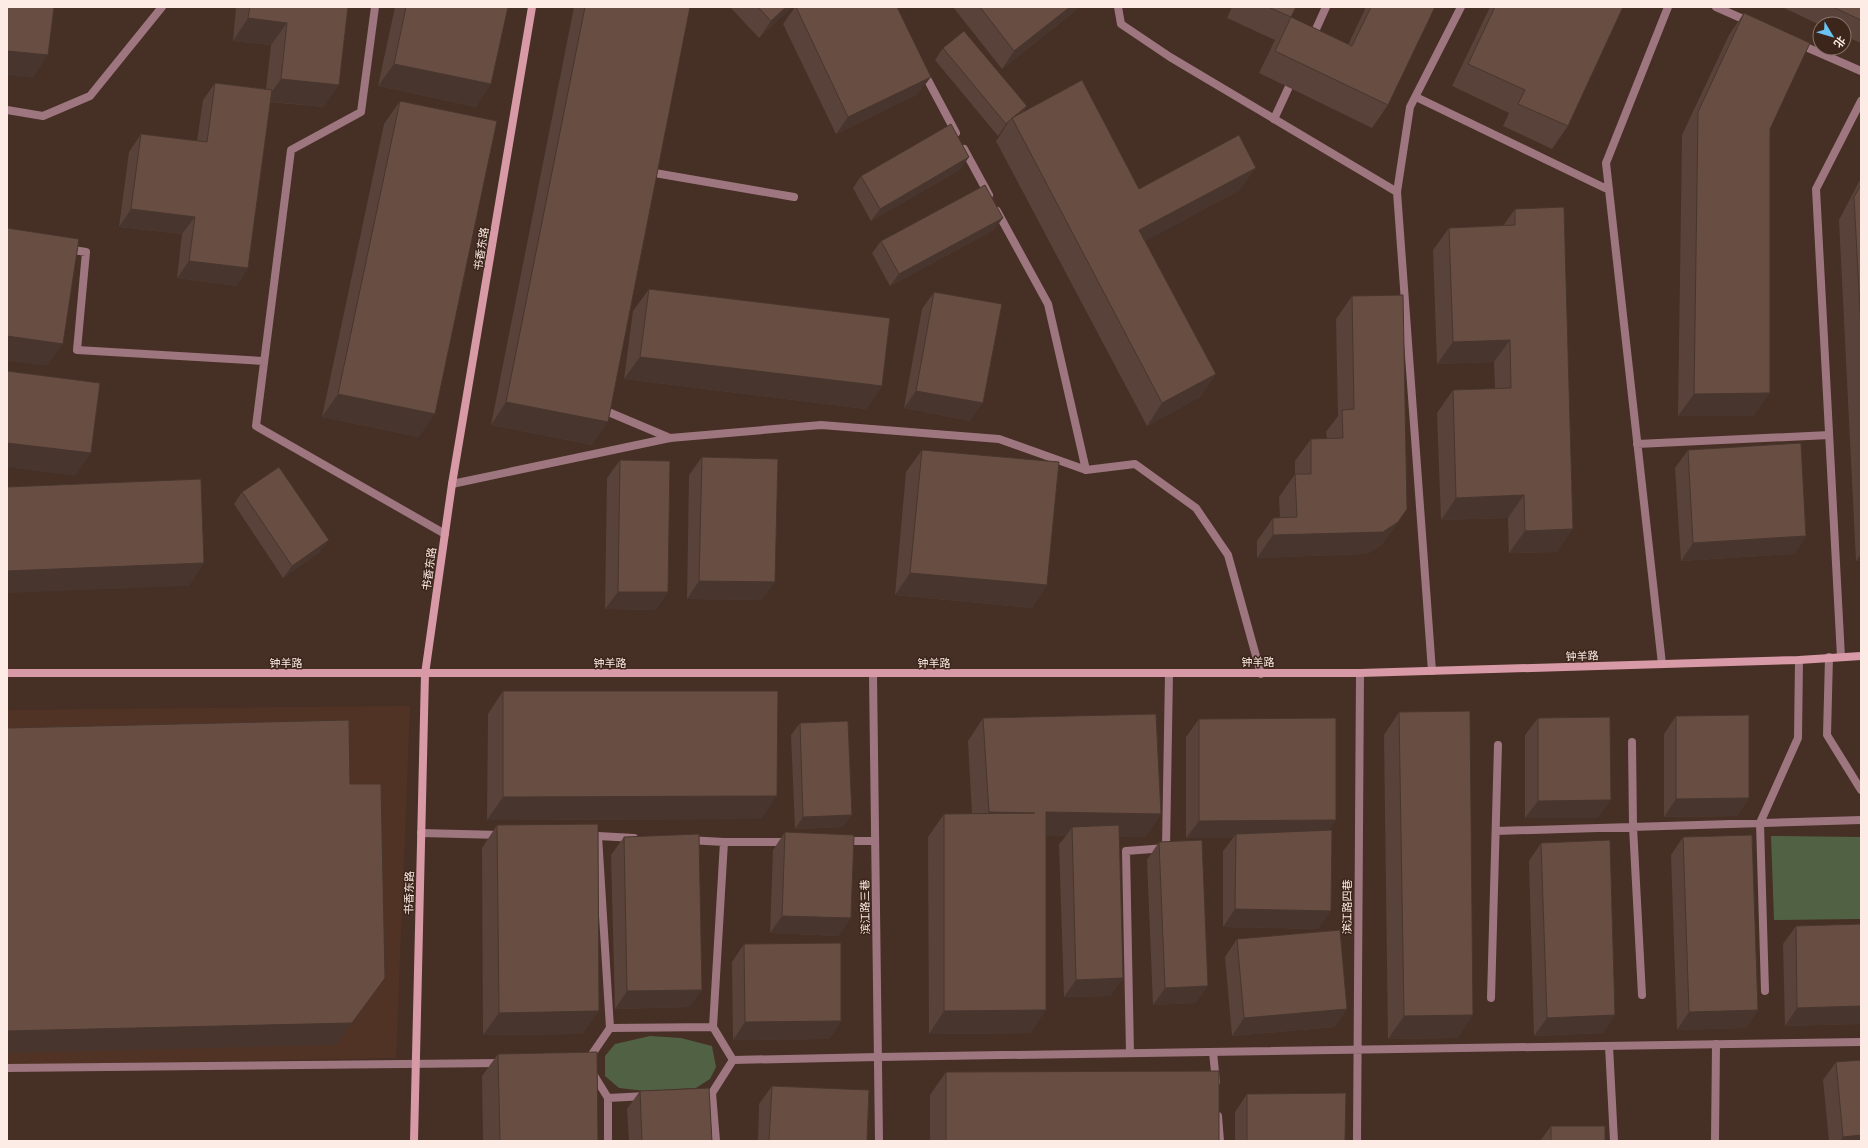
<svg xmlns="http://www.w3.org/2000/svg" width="1868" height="1148" viewBox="0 0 1868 1148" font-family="Lora,'Noto Sans SC',serif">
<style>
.built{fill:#513325}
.green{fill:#516143}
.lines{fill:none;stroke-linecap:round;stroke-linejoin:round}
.lane{stroke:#9e767f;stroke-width:8}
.street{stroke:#9e767f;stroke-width:8}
.secondary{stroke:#d99aa8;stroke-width:8}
.wall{fill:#594239}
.shaded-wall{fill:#48362e}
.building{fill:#674d42;stroke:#48362e}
.labels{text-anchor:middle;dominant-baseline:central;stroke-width:3;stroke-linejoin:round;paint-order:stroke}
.street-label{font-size:11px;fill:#fcece5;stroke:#3c251a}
</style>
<rect width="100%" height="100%" fill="#462f24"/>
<path class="built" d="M410 706 396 1058 7 1065V710Z"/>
<path class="green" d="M1771 836 1861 837V919L1774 920Z
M650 1036 681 1038 712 1046 716 1067 710 1079 696 1088 645 1091 619 1088 605 1076V1056L615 1044Z"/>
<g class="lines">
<path class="lane" d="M375 7 361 112 291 150 256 426 445 534
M1716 7 1750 22
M1312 38 1326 7
M1799 44 1861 71
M1416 97 1609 190
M7 110 43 116 90 96 162 7
M1274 119 1293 78
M649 172 794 197
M67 249 86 252 77 350 264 361
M607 406 606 411 670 438
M1637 444 1829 435
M1829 657 1827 735 1861 790
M1841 657 1816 189 1861 101
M1662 664 1606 163 1668 7
M1632 742 1633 827 1642 995
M1496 831 1861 820
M421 833 501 835
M688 840 724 842
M844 841H875
M1765 991 1760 823 1798 738 1799 660
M1491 998 1498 745
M713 1027 724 842H789
M610 1028 598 836 634 838
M1609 1046 1614 1141
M1213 1052 1216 1082
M1130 1053 1126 851 1166 848 1169 673
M588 1060 610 1028 713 1027 733 1060
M7 1068 502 1063
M592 1072 608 1098 646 1096
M712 1093 716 1141
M700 1094 712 1093 733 1060 878 1057
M1218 1116 1220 1141
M608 1141V1098
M1715 1141 1716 1044"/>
<path class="street" d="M1118 7 1121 24 1170 57 1397 192
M923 71 956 133
M964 149 989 195
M997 211 1048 304 1086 470 1135 464 1196 508 1228 555 1261 674
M452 484 670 438 821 425 999 439 1086 470
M1432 671 1397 192 1410 107 1461 7
M873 674 879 1141
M878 1057 1861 1042
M1357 1141 1360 673"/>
<path class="secondary" d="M7 673H1360L1799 660 1861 656
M414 1141 425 674 452 484 532 7"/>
</g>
<path class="wall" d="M236 7H348L324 107 270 102 248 268 236 286 177 278 182 234 119 227 129 152 141 134 197 141 203 100 215 83 266 89 271 45 233 41Z
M395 7H508L476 107 378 86Z
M574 7H690L592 445 491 425Z
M730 7H792L759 38Z
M795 7H897L918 94 836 134 783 24Z
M953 7H1078L1075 11 1002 69Z
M1232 7H1296L1291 17 1348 45 1366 7H1435L1388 105 1372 128 1259 73 1275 40 1227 18Z
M1490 7H1623L1568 126 1552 149 1503 126 1509 113 1452 86Z
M1782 7H1861V43L1844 36V24H1820V25Z
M1744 13 1770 129 1754 416H1678L1682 135 1729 35Z
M943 48 1024 111 1139 189 1240 190 1145 241 1216 374 1200 397 1147 426 996 141 1001 134 998 136 935 60Z
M400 101 419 437 322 417 384 124Z
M961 169 871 221 853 188 861 176Z
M1861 178V561H1856L1839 220Z
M1515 209 1557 552 1509 553 1508 518 1441 520 1437 413 1453 390 1495 389 1494 362 1437 364 1433 250 1449 228 1503 226Z
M994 230 890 286 872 253 881 241Z
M649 289 882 386 866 409 624 379 633 311Z
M934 292 970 421 904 408 922 309Z
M1352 296 1407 509 1391 532 1382 544 1367 554 1257 558V541L1273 518H1280L1279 497 1295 474V461L1311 439 1327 438 1326 432 1338 416 1336 319Z
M922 450 1047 585 1032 608 895 595 906 472Z
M1688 450 1806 536 1794 554 1681 561 1675 468Z
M702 457 762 600 687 599 689 475Z
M620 460 668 592 655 610 605 609 607 478Z
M242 492 320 552 283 578 234 504Z
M503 691 761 819 487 820 488 714Z
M1399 712 1458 1038 1388 1039 1384 735Z
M1676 716 1749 798 1737 816 1664 817V734Z
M983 718 1161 814 1145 837 1119 836 1123 978 1110 996 1064 997 1059 844 1066 836 1046 835 1031 1033 929 1034 928 837 944 814H972L968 741Z
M1538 718 1598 818H1525V735Z
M1199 719 1336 820 1328 831 1318 929 1223 927V851L1233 838H1186V737Z
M800 723 843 827 795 829 791 735Z
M497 825 583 1034 483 1035 482 848Z
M785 832 839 936 770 933 773 850Z
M624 837 690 1007 615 1009 611 855Z
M1683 837 1758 1010 1746 1028 1677 1030 1671 855Z
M1159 842 1196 1003 1153 1005 1147 860Z
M1541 843 1615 1015 1603 1033 1534 1036 1529 861Z
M1861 924V1024L1785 1026 1783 944 1796 926Z
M1237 939 1347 1009 1334 1027 1232 1036 1225 957Z
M744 944 841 1021 829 1039 733 1040 732 962Z
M498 1054 598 1141H483L482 1076Z
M1836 1062 1861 1141H1829L1823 1080Z
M946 1072 1219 1141H930V1095Z
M772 1086 867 1141H758L759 1104Z
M640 1091 712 1141H629L627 1109Z
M1247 1094 1345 1141H1235V1112Z
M1551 1126 1605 1141H1540Z"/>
<path class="shaded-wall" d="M786 7H792L759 38 771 21Z
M1070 7H1078L1075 11 1002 69 1014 51Z
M248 18 287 23 271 45 233 41Z
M7 51 48 55 33 78 7 75Z
M394 64 491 84 476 107 378 86Z
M931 77 918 94 836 134 848 117Z
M281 79 339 85 324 107 265 101Z
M1027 106 1019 119H1012Z
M1009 121 1001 134 998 136 1006 124Z
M969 157 961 169 871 221 880 209Z
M1256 168 1240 190 1124 253 1139 230Z
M131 209 195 217 182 234 119 227Z
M1003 218 994 230 890 286 899 274Z
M189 261 248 268 236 286 177 278Z
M7 336 63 344 47 366 7 361Z
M1510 340 1494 362 1437 364 1453 342Z
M640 357 882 386 866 409 624 379Z
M1216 374 1200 397 1147 426 1162 403Z
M916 391 983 403 970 421 904 408Z
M1770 393 1754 416H1678L1694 394Z
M338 394 435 414 419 437 322 417Z
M506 402 608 422 592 445 491 425Z
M7 443 91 453 75 476 7 467Z
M1524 495 1508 518 1441 520 1456 498Z
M1407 509 1391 532 1382 544 1367 554 1257 558 1273 535Z
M1573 529 1557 552 1509 553 1525 531Z
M1806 536 1794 554 1681 561 1693 543Z
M329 540 320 552 283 578 292 566Z
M1861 554V561H1856Z
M204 563 189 586 7 593V571Z
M910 573 1047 585 1032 608 895 595Z
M699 581 775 582 762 600 687 599Z
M618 592H668L655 610 605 609Z
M777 796 761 819 487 820 503 797Z
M1749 798 1737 816 1664 817 1676 799Z
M1611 800 1598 818H1525L1538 801Z
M989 812 1035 813 973 834Z
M1046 812 1161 814 1145 837 1072 836V827L1066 836 1031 835Z
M852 815 843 827 795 829 803 817Z
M1336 820 1323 838 1236 834 1233 838H1186L1199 821Z
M1235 909 1331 911 1318 929 1223 927Z
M782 916 851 918 839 936 770 933Z
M385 978 336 1045 7 1053V1031Z
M1123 978 1110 996 1064 997 1076 980Z
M1208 986 1196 1003 1153 1005 1165 988Z
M702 990 690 1007 615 1009 627 991Z
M1861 1006V1024L1785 1026 1797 1008Z
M1347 1009 1334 1027 1232 1036 1244 1018Z
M1046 1010 1031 1033 929 1034 944 1011Z
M1758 1010 1746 1028 1677 1030 1689 1012Z
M599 1011 583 1034 483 1035 499 1013Z
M1473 1015 1458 1038 1388 1039 1404 1016Z
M1615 1015 1603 1033 1534 1036 1547 1018Z
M841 1021 829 1039 733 1040 745 1022Z
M1861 1135V1141H1840L1843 1137Z"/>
<path class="building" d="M7 7H54L48 55 7 51Z
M250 7H348L339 85 281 79 287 23 248 18Z
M406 7H508L491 84 394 64Z
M585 7H690L608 422 506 402Z
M758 7H786L771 21Z
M796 7H897L931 77 848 117Z
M980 7H1070L1014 51Z
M1268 7H1296L1291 17Z
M1371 7H1435L1388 105 1275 51 1291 17 1352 46Z
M1495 7H1623L1568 126 1518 104 1525 90 1468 64Z
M1833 7H1861V20Z
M1744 13 1810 43 1770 129V393L1694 394 1698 112Z
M964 31 1027 106 1016 115 1012 118 1006 124 943 48Z
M1082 80 1139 189 1239 135 1256 168 1139 230 1216 374 1162 403 1012 118Z
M215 83 272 90 248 268 189 261 195 217 131 209 141 134 207 142Z
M400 101 497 121 435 414 338 394Z
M951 124 969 157 880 209 861 176Z
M985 185 1003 218 899 274 881 241Z
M1861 185V329L1854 197Z
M1564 207 1573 529 1525 531 1524 495 1456 498 1453 390 1511 388 1510 340 1453 342 1449 228 1515 225V209Z
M7 228 79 239 63 344 7 336Z
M649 289 890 318 882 386 640 357Z
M934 292 1002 304 983 403 916 391Z
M1403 295 1407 509 1398 522 1383 532 1273 535V518L1297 517 1295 474H1311V439L1343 438 1342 410 1354 409 1352 296Z
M7 371 100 383 91 453 7 443Z
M1801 443 1806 536 1693 543 1688 450Z
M922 450 1059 462 1047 585 910 573Z
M702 457 778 459 775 582 699 581Z
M620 460 670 461 668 592H618Z
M279 467 329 540 292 566 242 492Z
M201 479 204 563 7 571V487Z
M503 691H778L777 796 503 797Z
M1470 711 1473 1015 1404 1016 1399 712Z
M1156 714 1161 814 1046 812V1010L944 1011V814L1035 813 989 812 983 718Z
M1749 715V798L1676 799V716Z
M1610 717 1611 800 1538 801V718Z
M1336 718V820L1199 821V719Z
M349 720 350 784H381L385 978 352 1023 7 1031V728Z
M848 721 852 815 803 817 800 723Z
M598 824 599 1011 499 1013 497 825Z
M1119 825 1123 978 1076 980 1072 827Z
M1332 830 1331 911 1235 909 1236 834Z
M785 832 854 835 851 918 782 916Z
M699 834 702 990 627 991 624 837Z
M1752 835 1758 1010 1689 1012 1683 837Z
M1202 840 1208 986 1165 988 1159 842Z
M1610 840 1615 1015 1547 1018 1541 843Z
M1861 924V1006L1797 1008 1796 926Z
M1340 930 1347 1009 1244 1018 1237 939Z
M841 943V1021L745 1022 744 944Z
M597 1052 598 1141H500L498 1054Z
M1861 1060V1135L1843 1137 1836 1062Z
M1219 1071V1141H946V1072Z
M772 1086 869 1090 867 1141H769Z
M709 1088 712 1141H642L640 1091Z
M1346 1093 1345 1141H1247V1094Z
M1551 1126H1605V1141H1551Z"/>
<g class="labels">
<g class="street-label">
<text transform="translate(481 249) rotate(-81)">书香东路</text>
<text transform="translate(429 569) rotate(-82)">书香东路</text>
<text transform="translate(1582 656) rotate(-2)">钟羊路</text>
<text x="1258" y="662">钟羊路</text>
<text x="286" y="663">钟羊路</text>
<text x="610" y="663">钟羊路</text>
<text x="934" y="663">钟羊路</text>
<text transform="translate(409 893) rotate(-89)">书香东路</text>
<text transform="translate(865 907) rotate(-91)">滨江路三巷</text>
<text transform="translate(1347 907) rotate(-90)">滨江路四巷</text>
</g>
</g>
<rect width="1868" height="1148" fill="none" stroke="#fcece5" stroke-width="16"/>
<g transform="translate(1832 36) rotate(128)"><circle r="19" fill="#3c251a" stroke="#89756b"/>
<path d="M0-3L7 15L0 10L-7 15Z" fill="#6bc3f2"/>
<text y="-6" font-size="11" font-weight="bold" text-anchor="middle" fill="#fcece5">北</text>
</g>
</svg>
